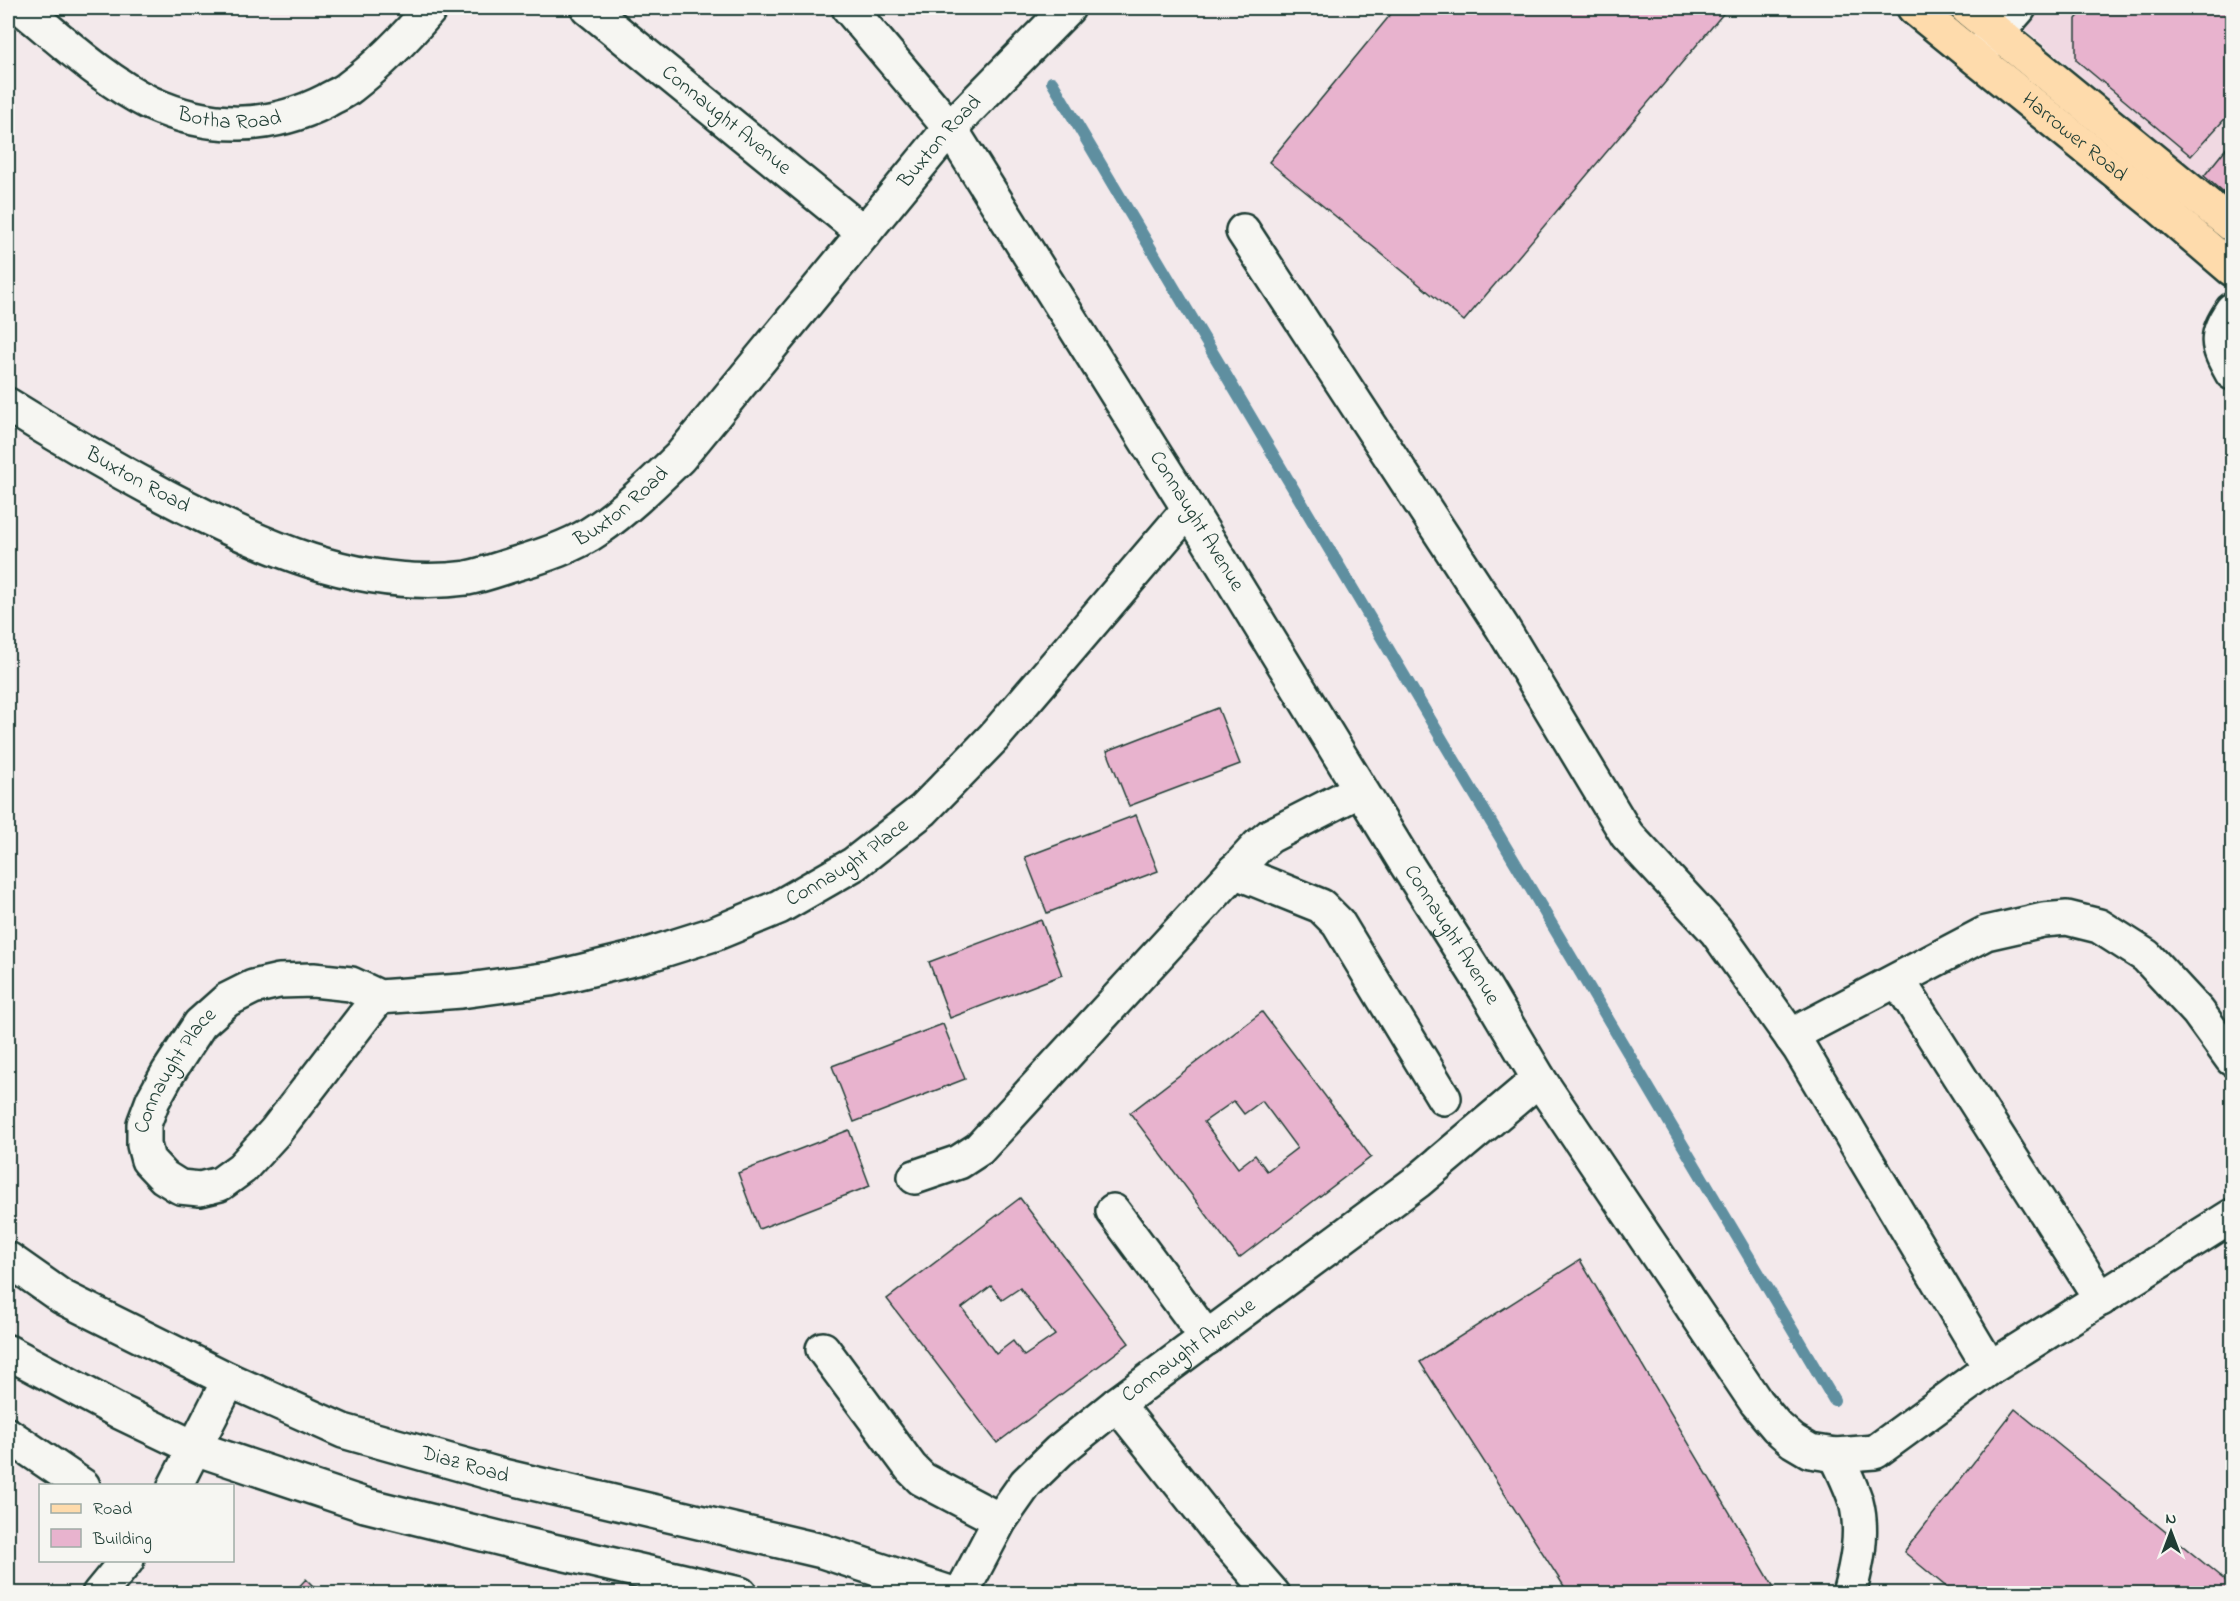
<svg xmlns="http://www.w3.org/2000/svg" width="2240" height="1601" viewBox="0 0 2240 1601" font-family="'Indie Flower',sans-serif">
<style>
.built{fill:#f0d9e2}
.lines{fill:none;stroke-linecap:round;stroke-linejoin:round}
.stream{stroke:#5e8fa0;stroke-width:12}
.building{fill:#e8b3ce;stroke:#1f3d34;stroke-width:1.5;fill-rule:evenodd}
.minor-casing{stroke:#1f3d34;stroke-width:38}
.major-casing{stroke:#1f3d34;stroke-width:38}
.path{stroke:#1f3d34;stroke-width:4;stroke-dasharray:6 4.5;stroke-linecap:butt}
.minor{stroke:#f6f6f2;stroke-width:33}
.major{stroke:#fedbac;stroke-width:33}
.labels{text-anchor:middle;dominant-baseline:central;stroke-width:6;stroke-linejoin:round;paint-order:stroke}
.street-label{font-size:21px;fill:#1f3d34;stroke:#f6f6f2}
</style>
<rect width="100%" height="100%" fill="#f3e9eb"/>
<filter id="ink" filterUnits="userSpaceOnUse"><feTurbulence type="fractalNoise" baseFrequency=".0167" numOctaves="2"/><feDisplacementMap in="SourceGraphic" scale="12" xChannelSelector="R" yChannelSelector="G"/><feConvolveMatrix kernelMatrix="1 2 1 2 8 2 1 2 1" color-interpolation-filters="sRGB"/></filter>
<g filter="url(#ink)">
<path class="built" d="M2000 8H2232V202Z"/>
<g class="lines">
<path class="stream" d="M1052 82 1834 1400"/>
</g>
<path class="building" d="M1396 8H1728L1464 321 1269 162Z
M2086 8H2232V111L2191 156 2076 60V19Z
M2232 141V200L2204 176Z
M1218 708 1240 764 1129 806 1107 751Z
M1136 815 1158 871 1047 913 1025 857Z
M1041 920 1062 975 950 1018 929 962Z
M1262 1012 1371 1157 1239 1258 1130 1113ZM1234 1101 1244 1114 1262 1101 1297 1148 1267 1171 1255 1155 1238 1168 1204 1122Z
M943 1024 965 1079 854 1122 832 1066Z
M849 1130 870 1186 759 1229 738 1173Z
M1020 1198 1129 1343 997 1443 887 1299ZM991 1286 1002 1300 1020 1288 1055 1335 1024 1356 1013 1341 996 1354 962 1308Z
M1580 1260 1778 1594H1569L1420 1362Z
M2015 1409 2232 1586V1594H1955L1904 1552Z
M306 1579 321 1594H292Z"/>
<g class="lines">
<defs>
<g id="minor">
<path id="s1" d="M22 8C60 39 106 82 150 103 209 130 269 130 326 101 334 96 343 93 350 87 379 65 407 36 431 8"/>
<path id="s2" d="M588 8 864 233"/>
<path id="s3" d="M849 8 950 128 1189 509 1405 862 1485 988 1539 1079 1756 1402 1777 1427 1793 1441 1810 1451 1836 1455 1875 1452 1990 1368 2232 1216"/>
<path d="M1979 54 2019 8"/>
<path d="M1243 231 1502 627 1627 835 1716 931 1800 1049 1990 1368"/>
<path d="M2232 310C2214 337 2216 345 2232 373"/>
<path id="s4" d="M8 405C59 437 111 467 165 496 258 545 359 592 467 578 483 575 499 569 515 564 543 556 574 546 598 529 628 508 654 482 680 457L950 128 1068 8"/>
<path d="M1234 871 1321 906 1338 923 1444 1098"/>
<path d="M1898 980 2101 1299"/>
<path id="s5" d="M379 997 275 1132 242 1168 220 1184 200 1189 180 1187 164 1177 148 1160 144 1145V1124L153 1100 168 1073 200 1024 227 1000 253 987 279 981 313 980 351 984 379 997 461 991 550 979 641 957 714 934 779 907 854 864 923 810 994 737 1189 509"/>
<path d="M1792 1038 1807 1027 1986 933 2043 920 2067 918 2099 926 2146 956 2198 1012 2232 1059"/>
<path d="M915 1177 959 1162 979 1149 1258 846 1270 836 1360 790"/>
<path d="M1113 1211 1207 1338"/>
<path id="s6" d="M8 1259 62 1297 229 1380 343 1431 503 1476 822 1551 953 1594"/>
<path d="M823 1349 911 1468 922 1479 1000 1520"/>
<path d="M8 1352 120 1412 195 1448 365 1505 531 1546 740 1594"/>
<path d="M1117 1404 1218 1531 1273 1594"/>
<path d="M8 1435 83 1486"/>
<path d="M1836 1455C1843 1470 1851 1486 1856 1502 1864 1532 1857 1564 1849 1594"/>
<path d="M175 1486 229 1380"/>
<path d="M99 1594 127 1560"/>
<path id="s7" d="M961 1594 1000 1520 1026 1483 1059 1451 1117 1404 1418 1181 1539 1079"/>
</g>
<g id="major">
<path id="s8" d="M1914 8 2162 209 2232 269"/>
<path d="M1967 8 2232 225"/>
</g>
</defs>
<use href="#minor" class="minor-casing"/>
<use href="#major" class="major-casing"/>
<path class="path" d="M1021 1594 1023 1587"/>
<use href="#minor" class="minor"/>
<use href="#major" class="major"/>
</g>
</g>
<g class="labels">
<g class="street-label">
<text stroke="none"><textPath href="#s1" startOffset="242">Botha Road</textPath></text>
<text stroke="none"><textPath href="#s2" startOffset="178">Connaught Avenue</textPath></text>
<text stroke="none"><textPath href="#s8" startOffset="206">Harrower Road</textPath></text>
<text stroke="none"><textPath href="#s4" startOffset="1158">Buxton Road</textPath></text>
<text stroke="none"><textPath href="#s4" startOffset="150">Buxton Road</textPath></text>
<text stroke="none"><textPath href="#s4" startOffset="672">Buxton Road</textPath></text>
<text stroke="none"><textPath href="#s3" startOffset="621">Connaught Avenue</textPath></text>
<text stroke="none"><textPath href="#s5" startOffset="1170">Connaught Place</textPath></text>
<text stroke="none"><textPath href="#s3" startOffset="1107">Connaught Avenue</textPath></text>
<text stroke="none"><textPath href="#s5" startOffset="428">Connaught Place</textPath></text>
<text stroke="none"><textPath href="#s7" startOffset="339">Connaught Avenue</textPath></text>
<text stroke="none"><textPath href="#s6" startOffset="504">Diaz Road</textPath></text>
</g>
</g>
<rect width="2240" height="1601" fill="none" stroke="#f6f6f2" stroke-width="30"/>
<rect x="15" y="15" width="2210" height="1571" fill="none" stroke="#1f3d34" stroke-width="2" filter="url(#ink)"/>
<rect x="39" y="1484" width="195" height="78" fill="#f6f6f2" stroke="#a0aca6" stroke-width="1.5"/>
<rect x="51" y="1504" width="30" height="9" fill="#fedbac" stroke="#a0aca6" stroke-width="1.5"/>
<text x="93" y="1514" font-size="18" fill="#1f3d34">Road</text>
<rect x="51" y="1529" width="30" height="18" fill="#e8b3ce" stroke="#a0aca6" stroke-width="1.5"/>
<text x="93" y="1544" font-size="18" fill="#1f3d34">Building</text>
<g transform="translate(2171 1532)" stroke="#f6f6f2" stroke-width="4.5" paint-order="stroke">
<path d="M0-4.5L10 22L0 15L-10 22Z" fill="#1f3d34"/>
<text y="-9" font-size="16" font-weight="bold" text-anchor="middle" fill="#1f3d34">N</text>
</g>
</svg>
